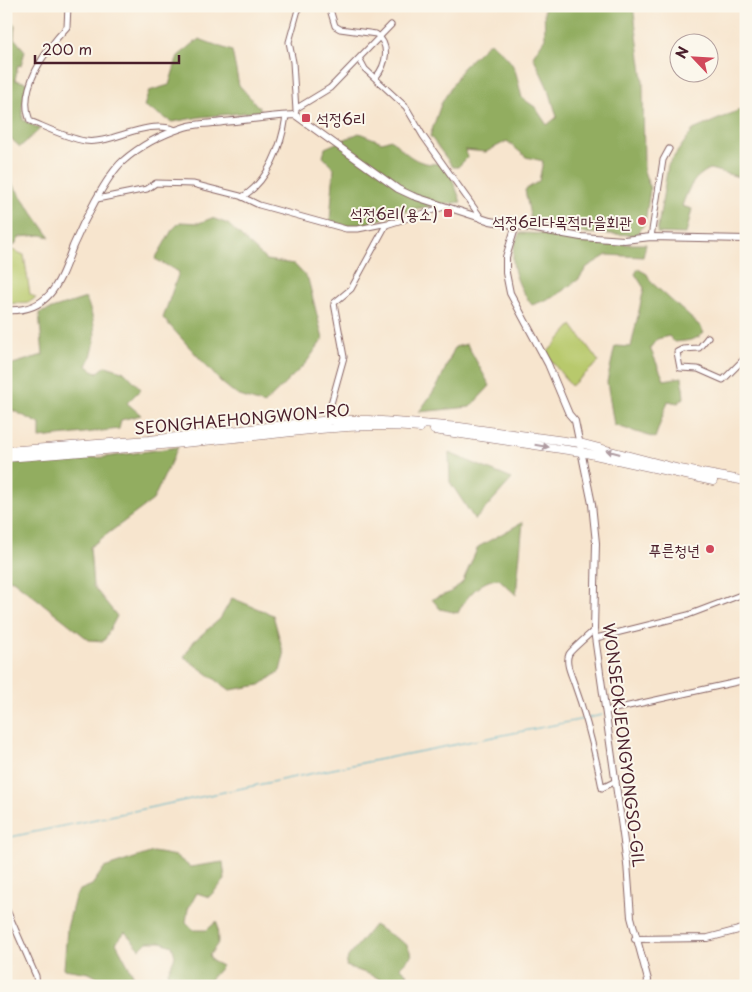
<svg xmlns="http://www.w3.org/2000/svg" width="752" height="992" viewBox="0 0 752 992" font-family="'Playpen Sans','Poor Story',sans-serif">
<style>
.green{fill:#b8c96c;stroke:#81744c}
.forest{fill:#92ad60;stroke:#6e6646}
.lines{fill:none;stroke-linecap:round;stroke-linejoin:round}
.stream{stroke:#43abc3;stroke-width:1}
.minor-casing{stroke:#876464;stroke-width:7}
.tertiary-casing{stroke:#876464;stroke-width:8}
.secondary-casing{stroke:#876464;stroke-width:9}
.minor{stroke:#fff;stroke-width:5}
.tertiary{stroke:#fff;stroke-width:6}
.secondary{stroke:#fff;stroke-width:8}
.oneway{fill:#ae9aa0}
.poi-dot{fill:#d1495b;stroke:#fbf7ec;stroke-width:2}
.labels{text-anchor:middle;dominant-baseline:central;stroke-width:4;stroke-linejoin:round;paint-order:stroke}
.poi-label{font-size:16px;fill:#4a1f2b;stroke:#fbf7ec;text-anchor:end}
.street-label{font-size:16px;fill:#4a1f2b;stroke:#fbf7ec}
</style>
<rect width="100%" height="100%" fill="#fbf7ec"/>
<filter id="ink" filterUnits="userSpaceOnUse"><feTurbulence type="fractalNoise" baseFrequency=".02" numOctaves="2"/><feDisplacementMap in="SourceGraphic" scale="10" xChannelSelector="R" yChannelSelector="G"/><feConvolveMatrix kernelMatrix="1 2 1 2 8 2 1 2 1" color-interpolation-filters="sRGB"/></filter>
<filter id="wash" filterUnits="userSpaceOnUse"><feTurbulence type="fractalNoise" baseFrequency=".0096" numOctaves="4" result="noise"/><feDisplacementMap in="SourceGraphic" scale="20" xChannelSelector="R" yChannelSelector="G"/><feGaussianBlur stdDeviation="1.12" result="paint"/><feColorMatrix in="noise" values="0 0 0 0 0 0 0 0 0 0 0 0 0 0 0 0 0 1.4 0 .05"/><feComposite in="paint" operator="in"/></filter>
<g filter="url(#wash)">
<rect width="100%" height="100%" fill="#f7e5ce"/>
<path class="green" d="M6 243 10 249 24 255 30 294 36 298 29 302 6 304Z
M572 325 599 362 571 386 546 354Z"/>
<path class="forest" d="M544 6H633L643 80 644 171 650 189 645 223 637 235 582 233 531 221 525 190 539 181 543 161 526 157 507 141 486 152 465 150 468 157 458 167H453L430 136 441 104 463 67 490 42C517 65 514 65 522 98L535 107 547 125 557 117 550 93 533 56 545 38Z
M6 15 15 25 14 38 25 51 21 66 18 65 15 80 28 83 22 108 23 120 40 129 20 147 6 134Z
M199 39 232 51 239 85 262 111 200 117 172 122 144 106 149 91 169 85 178 56Z
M746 105V179L710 169C693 177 688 189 682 206L692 209 686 234 657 233 668 165 693 130 742 109Z
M359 133 382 142 391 139C405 153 418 167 440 163L451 175 461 202 414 209 353 228 330 221 334 168 323 157 325 148Z
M6 175 50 237 41 235 20 237 13 247 6 236Z
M212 218 228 224 266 260 294 264 308 279 323 339 306 363 264 404 237 395 221 382 163 318 179 272 155 259 172 230 180 222 199 223Z
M520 233 545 234 601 244H646L643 257 607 255 587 267 579 279 554 297 532 305C516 285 505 256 520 233Z
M638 269 647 274 651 282 700 326 704 333C695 341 685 341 674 342L669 336 657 339 650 348 664 380 682 377 684 398 678 403 668 401 655 438 614 425 607 382 615 346 631 347 644 288 635 274Z
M86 298C96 324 99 341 87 366L97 373 106 366 125 372 141 389 127 403 141 415 121 420 119 429 40 438V424L6 407V366L43 355 39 313Z
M467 344 490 386 470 407 419 412 438 385 455 347Z
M178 447 153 500 90 547 93 586 117 616 104 641 89 640 13 580 6 579V463L106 457Z
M449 453 512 479 475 520 450 482Z
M523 522 516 595 499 579C481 579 465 598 458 613L440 609 432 599 449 593 462 583 478 547Z
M232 598 273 615 284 655 280 671 260 685 230 690 184 657 194 641 220 619Z
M153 852 176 856 190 867 223 862 225 880 209 897 197 893 188 909 186 922 194 930H207L217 921 218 943 209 956 212 961 222 966 208 982 212 986H162L175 956 172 946 161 942H147L140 949 125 932 116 943 139 986H113L89 973 64 969 67 928 75 897 80 890 92 885 104 868Z
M374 925 406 944 412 955 400 967 409 976 388 986 376 977 346 966 348 957Z"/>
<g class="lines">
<path class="stream" d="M588 718 602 715
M6 838 352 765 584 719"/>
</g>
</g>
<g filter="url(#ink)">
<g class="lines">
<defs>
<path id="minor" d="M68 6 67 27C46 49 17 89 30 121 47 128 67 138 85 141 111 145 146 118 176 130
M329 6 335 26 340 29 376 34C391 45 386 65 376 77
M359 58 365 69 406 107 423 136 482 219
M297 108 330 88 391 25
M296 111 293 62 289 42 299 6
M242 197C268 182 282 145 286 116
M97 199 147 189 156 183 193 184 240 196 259 205 346 229H358L393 222
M651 237 663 160 669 149
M708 337 699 348 683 349 677 352 680 368 698 369 723 380 746 357
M327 418 344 357 334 303 351 289 386 225 444 207
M594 630C590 634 571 650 569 654 565 663 571 674 574 683 587 718 595 752 602 788L616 781
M596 638 688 615 746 593
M606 711 746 680
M6 908 36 976 37 986"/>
<path id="tertiary" d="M516 225 506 257V273L510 293 548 364 569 414 575 421 592 504 596 543 594 630 627 863 631 917 648 980 647 986
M6 310C51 313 60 280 73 246 82 225 106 176 123 161 140 146 163 134 185 127 197 123 211 124 223 122 247 120 271 116 295 115L398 189 413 196 490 221 581 237 624 240 651 237 746 239
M635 939 708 938 746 928"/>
<path id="secondary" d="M434 430 581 452 713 481
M6 451 149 440 331 420H369L460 427 580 443 680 469 746 481
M6 458C86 452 166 445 245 437 304 431 361 422 420 428"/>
</defs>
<use href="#minor" class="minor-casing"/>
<use href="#tertiary" class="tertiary-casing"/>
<use href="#secondary" class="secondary-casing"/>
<use href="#minor" class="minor"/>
<use href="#tertiary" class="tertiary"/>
<use href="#secondary" class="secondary"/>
</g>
<defs><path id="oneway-solid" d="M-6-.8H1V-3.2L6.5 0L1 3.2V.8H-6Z" transform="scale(1.25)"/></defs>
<g class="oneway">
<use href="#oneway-solid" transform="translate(542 446) rotate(9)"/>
<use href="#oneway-solid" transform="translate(613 452) rotate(-165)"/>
</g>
</g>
<g class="poi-dot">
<rect x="301" y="113" width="10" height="10" rx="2.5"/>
<rect x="443" y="208" width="10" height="10" rx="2.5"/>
<circle cx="642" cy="221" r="5"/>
<circle cx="710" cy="549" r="5"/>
</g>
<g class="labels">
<g class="poi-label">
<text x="316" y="118" text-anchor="start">석정6리</text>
<text x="438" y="213">석정6리(용소)</text>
<text x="632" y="221">석정6리다목적마을회관</text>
<text x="700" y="549">푸른청년</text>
</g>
<g class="street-label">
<text transform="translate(242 418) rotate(-5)">SEONGHAEHONGWON-RO</text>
<text transform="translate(625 745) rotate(83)">WONSEOKJEONGYONGSO-GIL</text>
</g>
</g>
<rect width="752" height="992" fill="none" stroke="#fbf7ec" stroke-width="25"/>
<g transform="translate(694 58) rotate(295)"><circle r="24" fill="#fbf7ec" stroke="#b4a19f"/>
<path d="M0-4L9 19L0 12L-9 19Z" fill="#d1495b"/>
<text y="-8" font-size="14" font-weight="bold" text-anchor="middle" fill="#4a1f2b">N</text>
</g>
<path d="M35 55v8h144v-8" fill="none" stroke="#4a1f2b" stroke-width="2.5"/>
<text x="42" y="55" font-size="15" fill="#4a1f2b" stroke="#fbf7ec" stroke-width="4" paint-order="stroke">200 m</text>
</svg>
